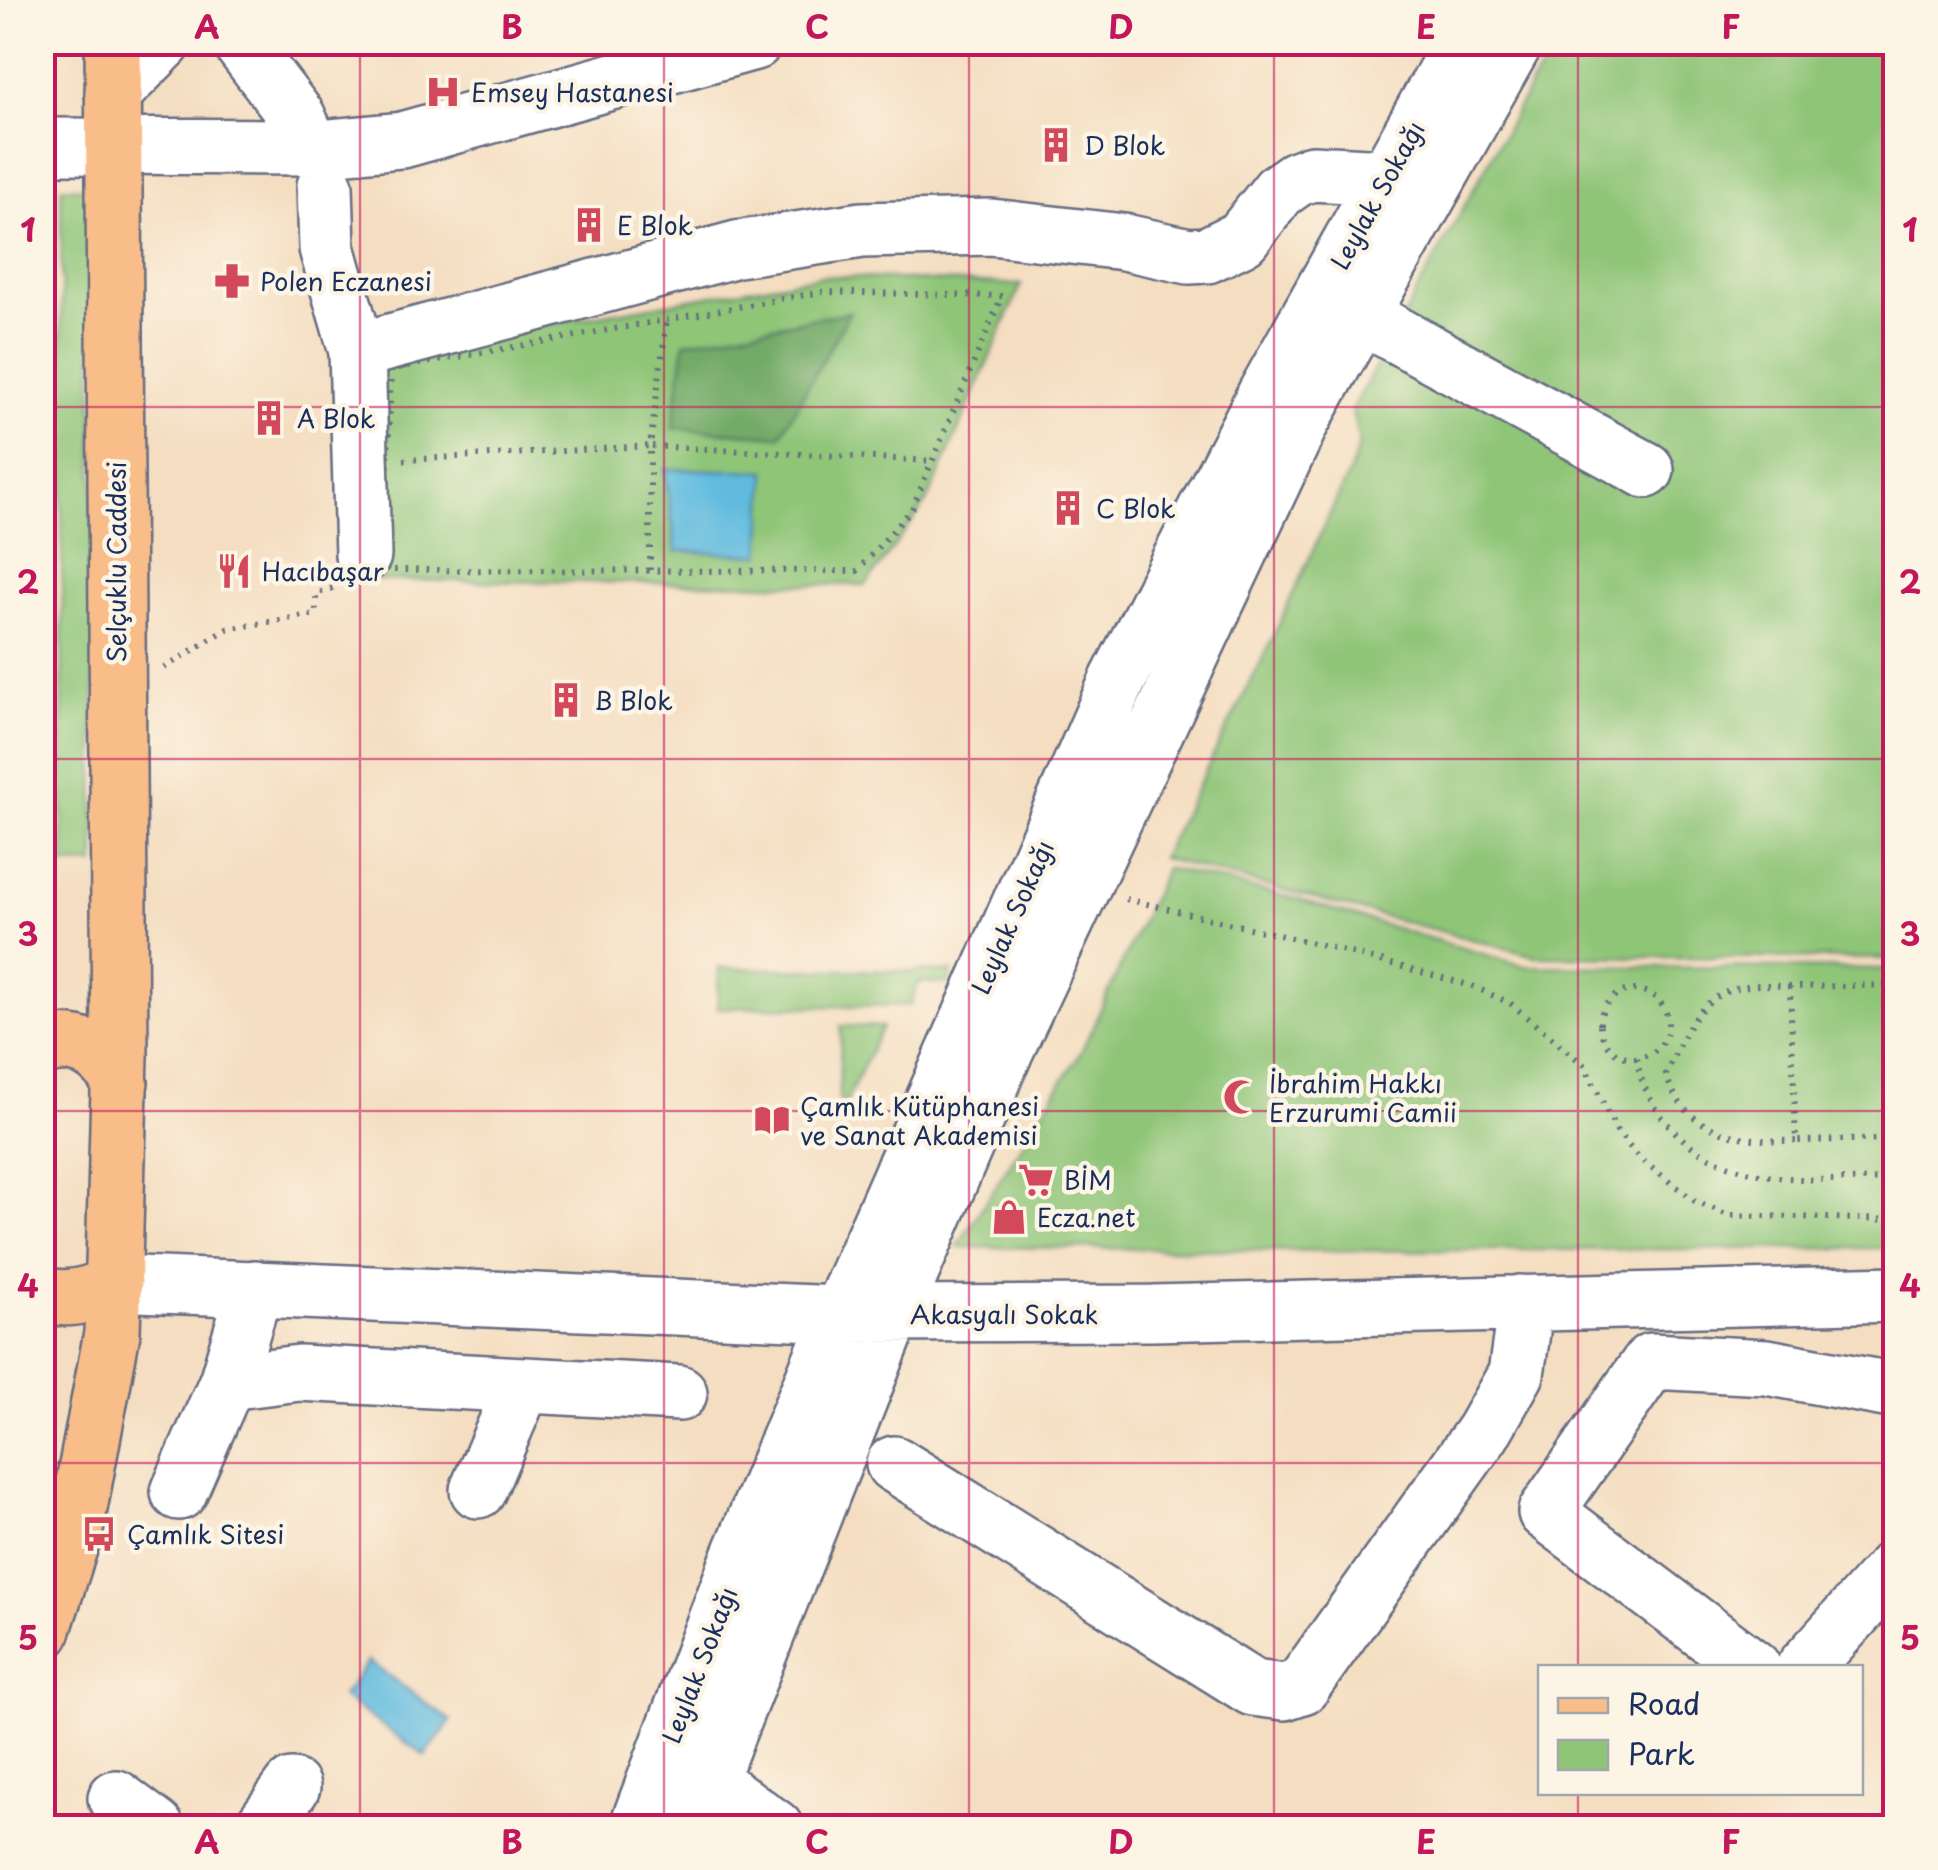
<svg xmlns="http://www.w3.org/2000/svg" width="1938" height="1870" viewBox="0 0 1938 1870" font-family="'Playpen Sans',sans-serif">
<style>
.green{fill:#8ec577;stroke:#547a6a;stroke-width:2.5}
.forest{fill:#72aa68;stroke:#466c63;stroke-width:2.5}
.water{fill:#61bbdf;stroke:#3e759e;stroke-width:2.5}
.lines{fill:none;stroke-linecap:round;stroke-linejoin:round}
.minor-casing{stroke:#676c80;stroke-width:60}
.major-casing{stroke:#676c80;stroke-width:60}
.path{stroke:#676c80;stroke-width:6;stroke-dasharray:2.5 8;stroke-linecap:butt}
.minor{stroke:#fff;stroke-width:55}
.major{stroke:#f8bd89;stroke-width:55}
.grid{fill:none;stroke:#c2185b;stroke-width:2.5;stroke-opacity:0.55}
.labels{text-anchor:middle;dominant-baseline:central;stroke-width:9;stroke-linejoin:round;paint-order:stroke}
.poi-label{font-size:25px;fill:#1b2f5e;stroke:#fcf5e5;text-anchor:start}
.street-label{font-size:25px;fill:#1b2f5e;stroke:#fcf5e5}
.neatline{fill:none;stroke:#c2185b;stroke-width:4}
.grid-label{font-size:32px;text-anchor:middle;font-weight:bold;fill:#c2185b}
</style>
<rect width="100%" height="100%" fill="#fcf5e5"/>
<filter id="ink" filterUnits="userSpaceOnUse"><feTurbulence type="fractalNoise" baseFrequency=".01" numOctaves="2"/><feDisplacementMap in="SourceGraphic" scale="20" xChannelSelector="R" yChannelSelector="G"/><feConvolveMatrix kernelMatrix="1 2 1 2 8 2 1 2 1" color-interpolation-filters="sRGB"/></filter>
<filter id="wash" filterUnits="userSpaceOnUse"><feTurbulence type="fractalNoise" baseFrequency=".0048" numOctaves="4" result="noise"/><feDisplacementMap in="SourceGraphic" scale="40" xChannelSelector="R" yChannelSelector="G"/><feGaussianBlur stdDeviation="2.25" result="paint"/><feColorMatrix in="noise" values="0 0 0 0 0 0 0 0 0 0 0 0 0 0 0 0 0 1.4 0 .05"/><feComposite in="paint" operator="in"/></filter>
<g filter="url(#wash)">
<rect width="100%" height="100%" fill="#f4ddc0"/>
<path class="green" d="M1554 43H1895V959L1535 956 1161 858 1266 652 1352 466 1359 444 1352 410Z
M61 187 92 188 95 864 63 865Z
M822 276 1021 285 928 500 866 585 371 580 376 354Z
M1166 868 1296 899 1524 966 1895 969V1248L1336 1251 957 1247 1081 1052Z
M719 968 952 972 948 984 919 982 910 1005 717 1008Z
M841 1026 882 1027 846 1102 839 1100Z"/>
<path class="forest" d="M850 312 780 436 673 428 685 342Z"/>
<path class="water" d="M665 469 766 471 761 555 676 551Z
M368 1661 451 1721 425 1756 342 1697Z"/>
</g>
<g filter="url(#ink)">
<g class="lines">
<defs>
<path id="minor" d="M240 42 298 118 311 147
M113 93 164 42
M42 146 329 147 402 140 754 42
M325 186 327 248 357 351 363 555
M1360 315 1646 470
M357 351 737 249 862 230 991 227 1124 242 1189 256 1207 255 1242 238 1279 191 1296 179 1312 173 1386 177
M114 1283 840 1314 1153 1313 1896 1294
M227 1382 299 1373 679 1393
M894 1464 1253 1688 1284 1692 1302 1686 1483 1432 1516 1374 1522 1332 1520 1303
M478 1490 523 1385
M179 1492 227 1382 255 1288
M1753 1668 1546 1512 1651 1361 1767 1367 1896 1391
M1804 1668 1896 1566
M710 1781 775 1828
M116 1798 156 1828
M262 1828 292 1787
M637 1828 739 1559 840 1314 1118 680 1265 395 1462 42
M690 1828 893 1314 1006 1049 1301 422 1515 42"/>
<path id="major" d="M42 1048C77 1035 103 1053 120 1082
M42 1294C67 1303 92 1295 114 1283
M42 1632 75 1530 112 1333 120 1056 113 42"/>
</defs>
<use href="#minor" class="minor-casing"/>
<use href="#major" class="major-casing"/>
<path class="path" d="M821 292 1002 296 912 509 857 571 384 570 391 369Z
M404 460 650 446 667 319
M650 570V446L932 461
M164 668 227 629 316 614V594L333 588
M1126 899 1330 947 1472 986 1510 1003 1584 1065 1617 1131 1640 1159 1695 1201 1728 1215 1896 1220
M1896 985 1790 987 1796 1141 1896 1139
M1790 987C1714 976 1692 1010 1666 1075 1686 1135 1740 1141 1796 1141
M1600 1024a34 34 0 1 1 68 0a34 34 0 1 1-68 0Z
M1637 1058C1639 1079 1648 1096 1660 1114 1714 1190 1814 1180 1896 1179
M42 1385 57 1386
M42 1695 53 1674"/>
<use href="#minor" class="minor"/>
<use href="#major" class="major"/>
</g>
</g>
<path class="grid" d="M360 42V1828M664 42V1828M969 42V1828M1274 42V1828M1578 42V1668M42 407H1896M42 759H1896M42 1111H1896M42 1463H1896M1578 1792V1828"/>
<defs>
<symbol id="hospital-bare" viewBox="-9 -9 18 18"><path d="M-5-5h3v3.5h4V-5h3V5h-3V1.5h-4V5h-3Z" fill="#d1495b" stroke="#fcf5e5" stroke-width="2.5" paint-order="stroke"/></symbol>
<symbol id="building-bare" viewBox="-9 -9 18 18"><path d="M-4-6H4V6H1V3H-1V6H-4ZM-2.5-4.3h1.7v1.8h-1.7ZM.8-4.3h1.7v1.8H.8ZM-2.5-1h1.7V.8h-1.7ZM.8-1h1.7V.8H.8Z" fill="#d1495b" stroke="#fcf5e5" stroke-width="2.5" paint-order="stroke"/></symbol>
<symbol id="pharmacy-bare" viewBox="-9 -9 18 18"><path d="M-2-6h4v4h4v4h-4v4h-4v-4h-4v-4h4Z" fill="#d1495b" stroke="#fcf5e5" stroke-width="2.5" paint-order="stroke"/></symbol>
<symbol id="restaurant-bare" viewBox="-9 -9 18 18"><path d="M-5-6h1v4h1v-4h1v4h1v-4h1v5L-1.5 .5V6h-2V.5L-5-1ZM5-6V6H3V1.5H1.5Q1.5-4 5-6Z" fill="#d1495b" stroke="#fcf5e5" stroke-width="2.5" paint-order="stroke"/></symbol>
<symbol id="mosque-bare" viewBox="-9 -9 18 18"><path d="M3.5-4.9A6 6 0 1 0 3.5 4.9A5 5 0 1 1 3.5-4.9Z" fill="#d1495b" stroke="#fcf5e5" stroke-width="2.5" paint-order="stroke"/></symbol>
<symbol id="library-bare" viewBox="-9 -9 18 18"><path d="M-6-4Q-3-5.5-.7-3.5V5Q-3 3-6 4ZM6-4Q3-5.5 .7-3.5V5Q3 3 6 4Z" fill="#d1495b" stroke="#fcf5e5" stroke-width="2.5" paint-order="stroke"/></symbol>
<symbol id="supermarket-bare" viewBox="-9 -9 18 18"><path d="M-6-5.5h2.5l.6 2H6L4.5 2H-2.5L-4.4-4H-6ZM-1.5 3.2a1.3 1.3 0 1 0 .1 0ZM3 3.2a1.3 1.3 0 1 0 .1 0Z" fill="#d1495b" stroke="#fcf5e5" stroke-width="2.5" paint-order="stroke"/></symbol>
<symbol id="shop-bare" viewBox="-9 -9 18 18"><path d="M-5-2.5h2.3a2.7 3.5 0 0 1 5.4 0H5L5.5 6h-11ZM-1.5-2.5h3a1.5 2.3 0 0 0-3 0Z" fill="#d1495b" stroke="#fcf5e5" stroke-width="2.5" paint-order="stroke"/></symbol>
<symbol id="bus-bare" viewBox="-9 -9 18 18"><path d="M-5-6H5V4H4V6H2V4H-2V6H-4V4H-5ZM-3.5-4V0h7V-4ZM-3.5 1.2v1.5H-2V1.2ZM2 1.2v1.5H3.5V1.2Z" fill="#d1495b" stroke="#fcf5e5" stroke-width="2.5" paint-order="stroke"/></symbol>
</defs>
<g fill-rule="evenodd">
<use href="#hospital-bare" x="418" y="67" width="50" height="50"/>
<use href="#building-bare" x="1031" y="120" width="50" height="50"/>
<use href="#building-bare" x="564" y="200" width="50" height="50"/>
<use href="#pharmacy-bare" x="207" y="256" width="50" height="50"/>
<use href="#building-bare" x="244" y="393" width="50" height="50"/>
<use href="#building-bare" x="1043" y="483" width="50" height="50"/>
<use href="#restaurant-bare" x="209" y="546" width="50" height="50"/>
<use href="#building-bare" x="541" y="675" width="50" height="50"/>
<use href="#mosque-bare" x="1216" y="1072" width="50" height="50"/>
<use href="#library-bare" x="747" y="1095" width="50" height="50"/>
<use href="#supermarket-bare" x="1011" y="1155" width="50" height="50"/>
<use href="#shop-bare" x="984" y="1192" width="50" height="50"/>
<use href="#bus-bare" x="74" y="1509" width="50" height="50"/>
</g>
<g class="labels">
<g class="poi-label">
<text x="471" y="92">Emsey Hastanesi</text>
<text x="1084" y="145">D Blok</text>
<text x="617" y="225">E Blok</text>
<text x="260" y="281">Polen Eczanesi</text>
<text x="297" y="418">A Blok</text>
<text x="1096" y="508">C Blok</text>
<text x="262" y="571">Hacıbaşar</text>
<text x="594" y="700">B Blok</text>
<text x="1269" y="1083">İbrahim Hakkı<tspan x="1269" dy="29">Erzurumi Camii</tspan></text>
<text x="800" y="1106">Çamlık Kütüphanesi<tspan x="800" dy="29">ve Sanat Akademisi</tspan></text>
<text x="1064" y="1180">BİM</text>
<text x="1037" y="1217">Ecza.net</text>
<text x="127" y="1534">Çamlık Sitesi</text>
</g>
<g class="street-label">
<text transform="translate(1377 195) rotate(-61)">Leylak Sokağı</text>
<text transform="translate(116 562) rotate(-90)">Selçuklu Caddesi</text>
<text transform="translate(1012 917) rotate(-66)">Leylak Sokağı</text>
<text x="1004" y="1314">Akasyalı Sokak</text>
<text transform="translate(699 1665) rotate(-69)">Leylak Sokağı</text>
</g>
</g>
<rect width="1938" height="1870" fill="none" stroke="#fcf5e5" stroke-width="110"/>
<rect x="1538" y="1665" width="325" height="130" fill="#fcf5e5" stroke="#a2a6af" stroke-width="2.5"/>
<rect x="1558" y="1698" width="50" height="15" fill="#f8bd89" stroke="#a2a6af" stroke-width="2.5"/>
<text x="1628" y="1715" font-size="30" fill="#1b2f5e">Road</text>
<rect x="1558" y="1740" width="50" height="30" fill="#8ec577" stroke="#a2a6af" stroke-width="2.5"/>
<text x="1628" y="1765" font-size="30" fill="#1b2f5e">Park</text>
<rect x="55" y="55" width="1828" height="1760" class="neatline"/>
<g class="grid-label">
<text x="207" y="39">A</text>
<text x="512" y="39">B</text>
<text x="817" y="39">C</text>
<text x="1121" y="39">D</text>
<text x="1426" y="39">E</text>
<text x="1731" y="39">F</text>
<text x="28" y="242">1</text>
<text x="1910" y="242">1</text>
<text x="28" y="594">2</text>
<text x="1910" y="594">2</text>
<text x="28" y="946">3</text>
<text x="1910" y="946">3</text>
<text x="28" y="1298">4</text>
<text x="1910" y="1298">4</text>
<text x="28" y="1650">5</text>
<text x="1910" y="1650">5</text>
<text x="207" y="1854">A</text>
<text x="512" y="1854">B</text>
<text x="817" y="1854">C</text>
<text x="1121" y="1854">D</text>
<text x="1426" y="1854">E</text>
<text x="1731" y="1854">F</text>
</g>
</svg>
